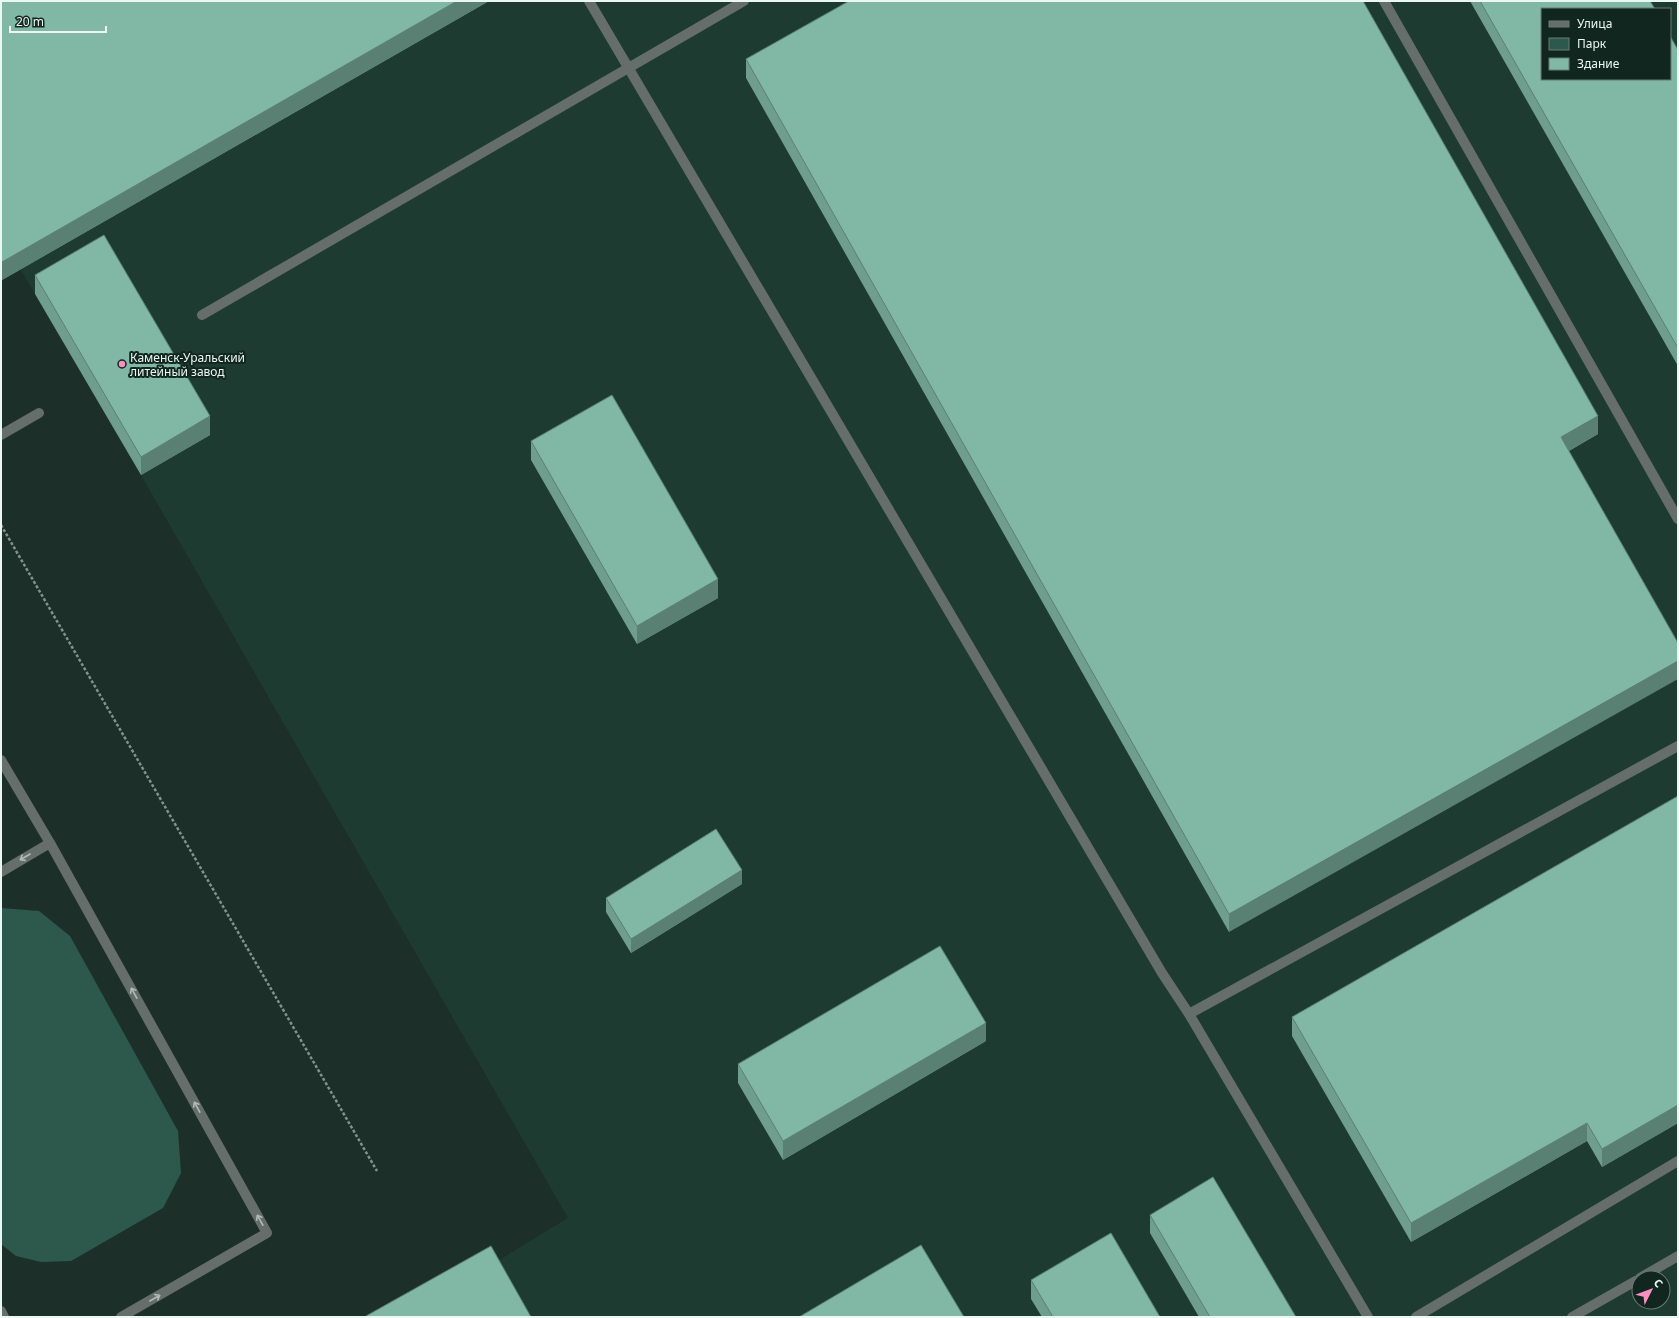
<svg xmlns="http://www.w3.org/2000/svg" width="1679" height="1318" viewBox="0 0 1679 1318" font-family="'Noto Sans',sans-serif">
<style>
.built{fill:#1e3b32;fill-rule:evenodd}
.green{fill:#2d594c}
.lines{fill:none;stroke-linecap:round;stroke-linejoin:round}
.path{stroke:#82928c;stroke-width:2.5;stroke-dasharray:3 2;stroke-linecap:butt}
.minor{stroke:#656e6b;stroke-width:10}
.wall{fill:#6f9d8e}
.shaded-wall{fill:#5a8074}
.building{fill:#81b7a5;stroke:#5a8074}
.oneway{stroke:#afb9b6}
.poi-dot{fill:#fc8fc1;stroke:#122620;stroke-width:1.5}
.labels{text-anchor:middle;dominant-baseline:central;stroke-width:4;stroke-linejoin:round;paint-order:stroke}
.poi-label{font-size:12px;fill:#ebf7f3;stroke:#122620;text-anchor:start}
</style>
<rect width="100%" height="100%" fill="#1c3029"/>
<path class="built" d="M1 1H1678V1317H398L491 1265 568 1218 141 475 21 270 2 280 1 278ZM1542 9H1670V79H1542ZM1639 1278H1663V1302H1639Z"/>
<path class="green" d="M1 908 39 911 70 936 178 1131 181 1173 163 1208 71 1261 41 1262 16 1256 1 1244Z"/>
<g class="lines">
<path class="path" d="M1 525 377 1171"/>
<path class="minor" d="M589 1 1162 973 1189 1014 1368 1317
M1384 1 1678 519
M202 315 744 1
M1 435 39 413
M1 760 50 843 267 1233 121 1317
M1 872 50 843
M1189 1014 1678 746
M1640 1278 1678 1256
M1 1311 4 1317
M1416 1317 1678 1161
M1572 1317 1639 1279"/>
</g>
<path class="wall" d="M1 1H489L2 280 1 278Z
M1470 1H1650L1678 50V366Z
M746 59 1598 434 1569 451 1229 932 746 78Z
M35 275 210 435 141 475 35 294Z
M531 441 718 598 637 644 531 460Z
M1678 796V1123L1602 1167 1587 1141 1411 1242 1292 1036V1017Z
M742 884 631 953 606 912V898Z
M986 1041 783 1160 738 1083V1064Z
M1150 1215 1296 1317H1199L1150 1233Z
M1031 1280 1160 1317H1042L1031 1299Z"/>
<path class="shaded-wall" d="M457 1H489L2 280V262Z
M210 416V435L141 475V457Z
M1598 416V434L1561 455V437Z
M718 579V598L637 644V626Z
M1678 661V679L1229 932V914Z
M742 870V884L631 953V939Z
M986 1023V1041L783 1160V1141Z
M1678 1105V1123L1602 1167V1149Z
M1587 1123V1141L1411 1242V1223Z"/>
<path class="building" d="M1 1H457L2 262 1 260Z
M849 1H1363L1598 416 1561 437 1678 643V661L1229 914 746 59Z
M1480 1H1650L1655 9H1542V79H1670V36L1678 50V348Z
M104 235 210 416 141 457 35 275Z
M612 395 718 579 637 626 531 441Z
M1678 796V1105L1602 1149 1587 1123 1411 1223 1292 1017Z
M716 829 742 870 631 939 606 898Z
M940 946 986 1023 783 1141 738 1064Z
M1213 1177 1296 1317H1210L1150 1215Z
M1111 1233 1160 1317H1053L1031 1280Z
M921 1245 964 1317H799Z
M491 1246 531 1317H367L366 1316Z"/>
<defs><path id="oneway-shaft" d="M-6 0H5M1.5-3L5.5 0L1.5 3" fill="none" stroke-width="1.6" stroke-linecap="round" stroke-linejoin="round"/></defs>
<g class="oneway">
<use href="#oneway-shaft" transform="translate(25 857) rotate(150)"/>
<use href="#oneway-shaft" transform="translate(134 993) rotate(-119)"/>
<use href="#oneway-shaft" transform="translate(197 1107) rotate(-119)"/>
<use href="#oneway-shaft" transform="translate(260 1220) rotate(-119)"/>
<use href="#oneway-shaft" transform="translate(155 1298) rotate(-30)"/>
</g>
<circle class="poi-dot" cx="122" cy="364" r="4"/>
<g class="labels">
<g class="poi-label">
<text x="130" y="357">Каменск-Уральский<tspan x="130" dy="14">литейный завод</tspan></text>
</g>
</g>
<rect width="1679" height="1318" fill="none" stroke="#ebf7f3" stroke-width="4"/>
<rect x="1541" y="8" width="130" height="72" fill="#122620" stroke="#697a74"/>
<rect x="1549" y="21" width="20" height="6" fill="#656e6b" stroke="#697a74"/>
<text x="1577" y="28" font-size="12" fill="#ebf7f3">Улица</text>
<rect x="1549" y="38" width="20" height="12" fill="#2d594c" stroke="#697a74"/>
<text x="1577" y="48" font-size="12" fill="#ebf7f3">Парк</text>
<rect x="1549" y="58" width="20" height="12" fill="#81b7a5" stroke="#697a74"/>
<text x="1577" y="68" font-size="12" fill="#ebf7f3">Здание</text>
<g transform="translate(1651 1290) rotate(48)"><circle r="19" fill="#122620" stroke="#697a74"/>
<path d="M0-3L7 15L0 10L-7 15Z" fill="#fc8fc1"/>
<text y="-6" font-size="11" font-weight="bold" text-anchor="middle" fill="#ebf7f3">С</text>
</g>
<path d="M10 26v6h96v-6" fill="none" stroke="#ebf7f3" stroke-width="2"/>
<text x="16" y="26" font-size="12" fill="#ebf7f3" stroke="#122620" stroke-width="3" paint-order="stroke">20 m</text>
</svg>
